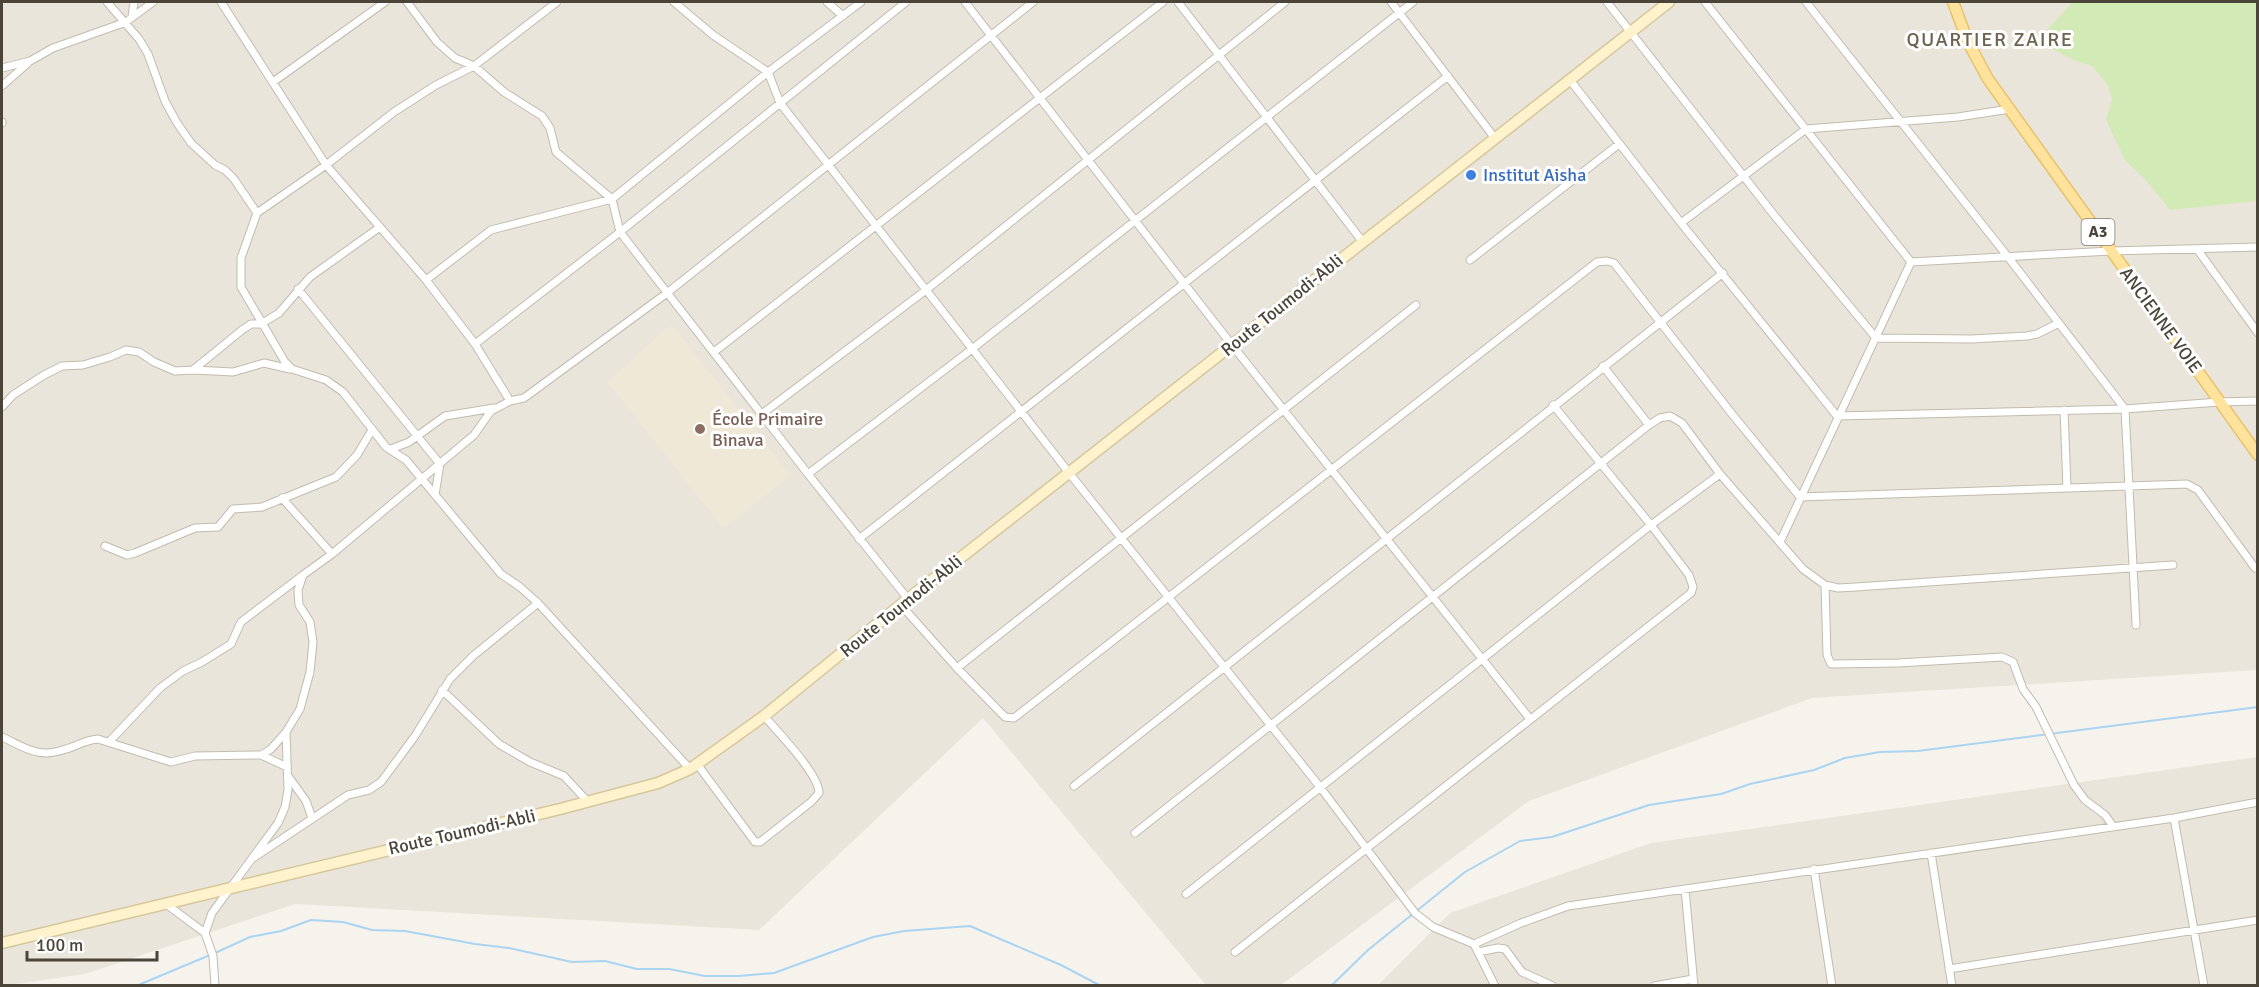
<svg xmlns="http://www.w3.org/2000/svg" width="2259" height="987" viewBox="0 0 2259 987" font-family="Signika,sans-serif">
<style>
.residential{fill:#eae5da}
.education{fill:#efe8d6}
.green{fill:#d2eab5}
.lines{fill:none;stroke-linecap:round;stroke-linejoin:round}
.stream{stroke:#a9d4f2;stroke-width:2}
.street-casing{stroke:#c2bbae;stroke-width:9}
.secondary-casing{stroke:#d6c79b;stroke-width:13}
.primary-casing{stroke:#e6c16a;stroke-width:13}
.street{stroke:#fff;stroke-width:7}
.secondary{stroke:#fff3cd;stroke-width:10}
.primary{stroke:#ffe39c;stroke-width:10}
.shop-dot{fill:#3f7fe0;stroke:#fff;stroke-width:2}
.education-dot{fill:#8d6e63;stroke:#fff;stroke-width:2}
.labels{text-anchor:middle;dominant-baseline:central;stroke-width:6;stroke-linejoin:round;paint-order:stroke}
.shield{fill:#fff;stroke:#817c74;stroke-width:1.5}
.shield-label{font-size:16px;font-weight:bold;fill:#4b4439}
.shop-label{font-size:18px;fill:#366cbe;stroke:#fff;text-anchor:start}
.street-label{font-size:18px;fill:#4b4439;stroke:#fff}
.education-label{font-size:18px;fill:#785e54;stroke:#fff;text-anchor:start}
.neighbourhood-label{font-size:20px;letter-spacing:1.5px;fill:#6e6250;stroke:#fff}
</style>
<rect width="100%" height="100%" fill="#f6f3ec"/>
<path class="residential" d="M2 2H2257V670L1812 698 1529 801 1281 985H1206L983 718 759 930 295 904 85 974 2 986Z
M2257 757V985L1377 986 1450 913 1651 843Z"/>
<path class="education" d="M671 324 791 476 723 528 608 382Z"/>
<path class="green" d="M2073 2H2257V201L2170 210 2146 180 2125 160 2106 120 2112 99 2108 85 2092 66 2076 61 2054 50 2047 30Z"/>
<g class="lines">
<path class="stream" d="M215 953 250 937 281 931 311 920 343 922 372 930 405 931 475 944 509 948 572 962 605 961 637 969H669L705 976H739L774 973 873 937 904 931 970 926 1061 965 1101 986
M136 986 210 955
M1331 986 1368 950 1465 872 1520 841 1552 837 1649 805 1721 794 1750 784 1814 770 1845 758 1880 752 1918 751 2258 707"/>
<defs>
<path id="street" d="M107 2 139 39 148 54 165 101 177 123 191 143 215 165 225 170 234 179 257 213
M221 2 326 165 394 112 436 85 474 66 557 2
M407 2 437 42 455 58 474 66 504 92 542 116 550 128 556 152 612 199 620 232 808 474 908 599
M674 2 713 35 768 72 780 103 1070 474 1320 787 1415 913 1433 927 1474 944 1495 986
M827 2 843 16
M965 2 1232 345 1530 719
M1178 2 1362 241
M1391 2 1494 137
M1607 2 1774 215 1876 338 1971 339 2027 336 2037 334 2059 323
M1705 2 1911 262
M1806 2 2008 257 2125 409 2136 625
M132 17 134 2
M2 68 30 61 53 48 126 22 153 2
M1570 80 1681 223 1837 416 2125 409 2219 402 2258 401
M273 82 385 2
M2 86 28 63
M2 122V123
M1681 223 1806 129 1958 117 2010 109
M2197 249 2258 333
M1470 260 1619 144
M1911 262 2111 251 2258 247
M426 280 491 230 612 199 768 72 861 2
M298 289 440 464 435 495
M475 344 620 232 906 2
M714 352 1163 2
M1603 366 1649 425
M193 370 233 372 264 363 290 369
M510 401 524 398 667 293 1033 2
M2 407 13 395 44 375 62 366 83 365 110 357 126 350 139 352 154 362 175 371 193 370 242 330 251 324H261L279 313 310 277 380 227
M2064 410 2067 488
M762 414 926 290 1285 2
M391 449 409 442 445 416 494 408
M808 474 972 349 1413 2
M282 498 332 554
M859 539 1448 76
M1780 542 1911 262
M105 546 127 555 135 553 195 528 218 527 233 509 262 507 336 477 357 455 372 430
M1825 585 1827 655 1831 664 1898 663 2002 657 2013 662 2023 689 2036 707 2074 785 2085 800 2105 815 2113 826
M901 605 957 668 1005 717 1014 718 1597 262 1607 261 1614 263 1732 414 1800 497 2187 484 2198 490 2255 568
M957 668 1416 305
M442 690 499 744 530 762 564 776 588 802
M2 737C26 748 38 759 66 749 77 746 85 740 98 739L171 762 195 756 261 755 271 749 286 732
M109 742 160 688 183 671 202 662 231 644 241 622 303 575
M261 755 287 767
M697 764 755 842H760L811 802 819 793C819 774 777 731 764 716
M288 776 306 801 312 818
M1074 786 1723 273
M2174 818 2204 986
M1135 833 1649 425 1660 418 1670 416 1682 423 1720 474 1803 569 1825 585 1838 588 1856 587 2173 565
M1931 853 1952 986
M253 858 348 795 369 790 381 782 415 736 450 679 473 656 538 603
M1814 869 1832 986
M1685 889 1694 986
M1186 894 1651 525 1720 474
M166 904 205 933
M1474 944 1521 923 1568 906 2174 818 2258 802
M1235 952 1691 593 1693 587 1689 575 1651 525 1553 405
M1478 952 1498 948 1505 949 1522 972 1553 986
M1949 969 2258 920
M215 986 213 956 205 933 212 913 278 823 285 807 288 790 286 732 300 709 310 672 313 642 310 622 299 605 298 590 303 575 332 554 474 435 491 411 510 401 475 344 426 280 326 165 257 213 241 258V287L285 362 292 369 326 380 343 392 386 447 406 460 501 574 520 587 538 603 690 769
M1654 986 1693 979"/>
<path id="secondary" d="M2 943 560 809 658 783 690 769 764 716 908 599 1669 2"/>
<path id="primary" d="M1953 2 1968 42 1988 79 2258 455"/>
</defs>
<use href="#street" class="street-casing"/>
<use href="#secondary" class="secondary-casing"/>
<use href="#primary" class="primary-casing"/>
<use href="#street" class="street"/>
<use href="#secondary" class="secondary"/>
<use href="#primary" class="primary"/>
</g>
<circle class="shop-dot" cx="1471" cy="175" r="6"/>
<circle class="education-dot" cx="700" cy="429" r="6"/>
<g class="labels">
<rect class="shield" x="2081.5" y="219" width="33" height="26" rx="4.5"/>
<g class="shield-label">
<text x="2098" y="232">A3</text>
</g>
<g class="shop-label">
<text x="1483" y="175">Institut Aisha</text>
</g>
<g class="street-label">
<text transform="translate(1282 305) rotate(-39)">Route Toumodi-Abli</text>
<text transform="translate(2161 320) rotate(54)">ANCIENNE VOIE</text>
<text transform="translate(901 606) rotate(-39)">Route Toumodi-Abli</text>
<text transform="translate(462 832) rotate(-13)">Route Toumodi-Abli</text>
</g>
<g class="education-label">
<text x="712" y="419">École Primaire<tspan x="712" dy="21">Binava</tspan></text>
</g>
<g class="neighbourhood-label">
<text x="1990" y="39">QUARTIER ZAIRE</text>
</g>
</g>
<rect width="2259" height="987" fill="none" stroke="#4b4439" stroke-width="6"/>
<path d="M27 951v9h130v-9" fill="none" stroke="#4b4439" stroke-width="3"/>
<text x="36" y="951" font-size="18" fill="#4b4439" stroke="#ffffff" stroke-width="4.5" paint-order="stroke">100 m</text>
</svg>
